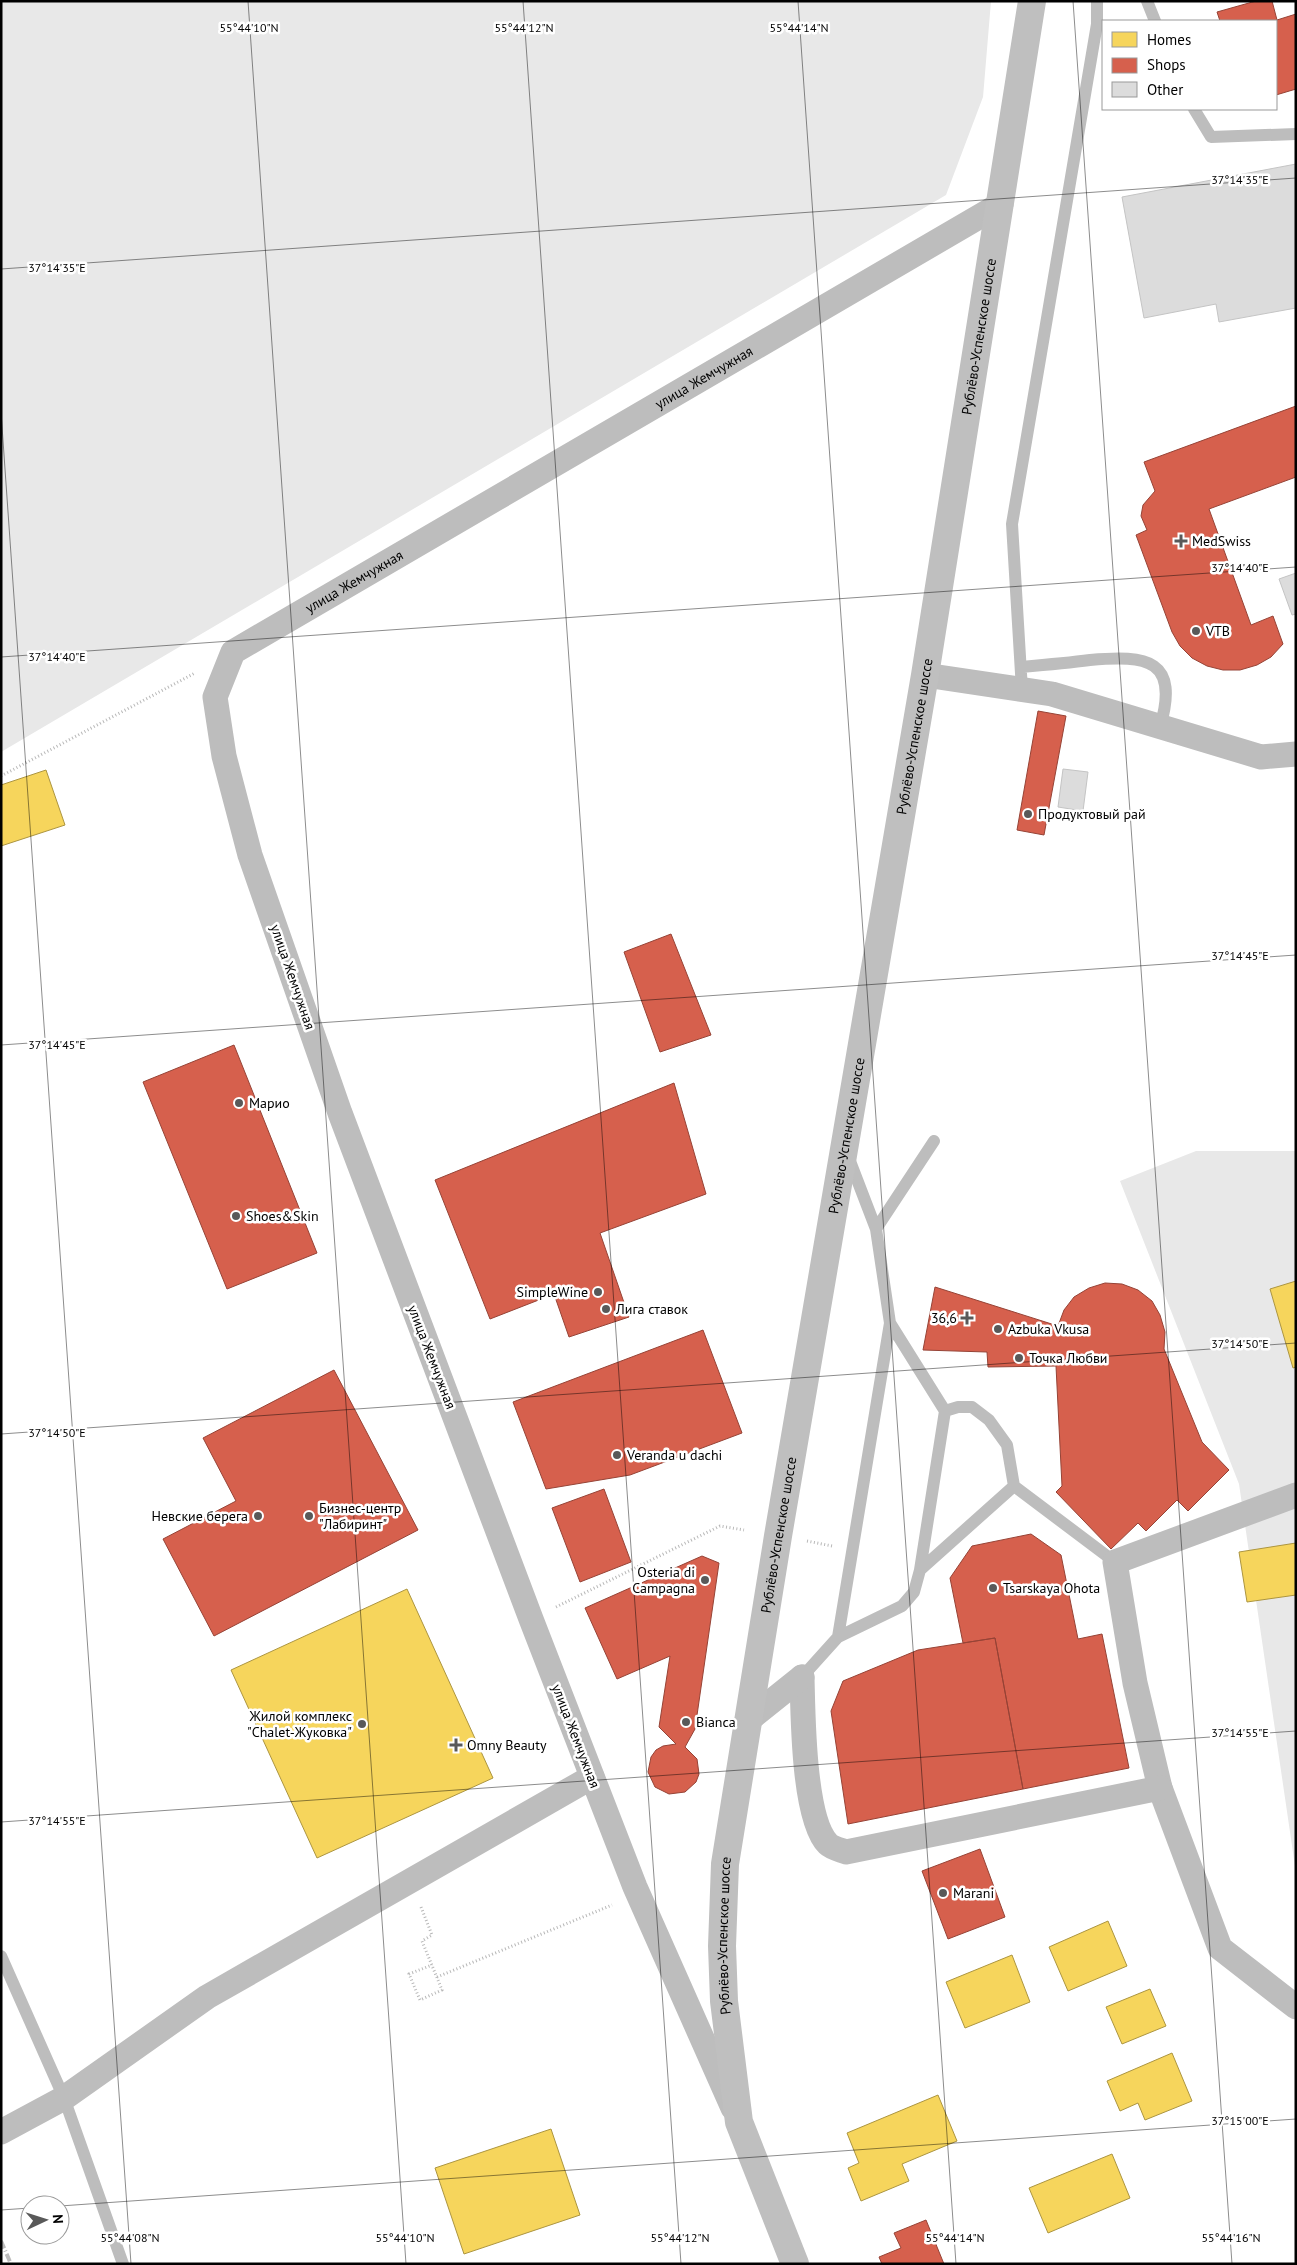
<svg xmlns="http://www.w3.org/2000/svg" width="1297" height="2265" viewBox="0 0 1297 2265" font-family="'PT Sans',sans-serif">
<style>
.green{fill:#e8e8e8}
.homes{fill:#f6d55c;stroke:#ac9540}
.shops{fill:#d6604d;stroke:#964336}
.building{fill:#dcdcdc;stroke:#c4c4c4}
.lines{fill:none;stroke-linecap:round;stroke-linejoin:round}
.path{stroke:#b8b8b8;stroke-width:3;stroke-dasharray:1 2.5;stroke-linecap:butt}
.service{stroke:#bdbdbd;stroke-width:12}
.minor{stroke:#bdbdbd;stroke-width:25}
.secondary{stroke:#bfbfbf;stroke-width:28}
.rail{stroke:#bdbdbd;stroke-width:4;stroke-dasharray:8 2.5 1 2.5;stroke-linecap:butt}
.ticks{fill:none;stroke:#000;stroke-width:1;stroke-opacity:0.45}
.poi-dot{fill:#595959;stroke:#fff;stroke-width:2}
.labels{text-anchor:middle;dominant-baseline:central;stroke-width:5;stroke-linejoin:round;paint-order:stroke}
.street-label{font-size:14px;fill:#000;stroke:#fff}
.poi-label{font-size:14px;fill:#000;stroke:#fff;text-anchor:start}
.ticks-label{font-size:12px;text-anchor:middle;fill:#000;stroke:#fff;stroke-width:5;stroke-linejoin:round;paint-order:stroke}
</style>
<rect width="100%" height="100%" fill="#fff"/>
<path class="green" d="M1 1H991L983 97 946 195 1 752Z
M1196 1151H1296V1873L1239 1484 1120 1181Z"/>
<path class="homes" d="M46 770 65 825 1 846V785Z
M1296 1281V1367L1293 1368 1270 1289Z
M1296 1543V1595L1247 1602 1239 1552Z
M407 1589 493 1778 317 1858 231 1670Z
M1108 1921 1127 1966 1068 1991 1049 1947Z
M1012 1955 1030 2002 965 2028 946 1982Z
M1150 1989 1166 2026 1122 2044 1106 2007Z
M1172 2053 1192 2101 1145 2120 1138 2103 1120 2111 1107 2081Z
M938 2095 957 2141 902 2164 909 2181 861 2201 848 2168 859 2163 847 2133Z
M551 2129 580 2215 464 2254 435 2168Z
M1112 2154 1130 2198 1048 2233 1029 2188Z"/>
<path class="shops" d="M1256 1H1272L1277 20 1296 14V89L1276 95V21H1220L1217 12Z
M1296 406V477L1209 509 1251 625 1273 616 1283 644 1271 657 1257 665 1240 670H1223L1207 666 1192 658 1180 646 1172 632 1136 535 1147 530 1141 516 1143 505 1155 491 1144 462Z
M1038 711 1066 716 1044 835 1017 830Z
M671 934 711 1035 660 1052 624 952Z
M234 1045 317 1253 227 1289 143 1082Z
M674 1083 706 1194 600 1233 629 1317 569 1337 554 1294 490 1319 435 1180Z
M1105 1283 1122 1284 1138 1290 1152 1301 1160 1315 1165 1332 1164 1349 1202 1442 1229 1470 1188 1511 1177 1500 1146 1531 1138 1523 1111 1549 1056 1492 1062 1486 1056 1366 988 1367 987 1352 923 1350 935 1287 1058 1326 1064 1310 1074 1297 1089 1288Z
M703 1330 742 1433 630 1475 546 1489 513 1402Z
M334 1370 418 1530 214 1636 163 1539 236 1501 203 1438Z
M604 1489 631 1562 580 1582 552 1508Z
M1031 1534 1061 1555 1078 1639 1102 1634 1129 1768 1023 1789 995 1638 963 1643 950 1578 972 1546Z
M702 1556 719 1563 695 1729 685 1747 697 1759 699 1774 696 1782 685 1792 669 1794 655 1787 648 1772 651 1757 656 1750 663 1746 676 1744 659 1727 670 1656 617 1679 585 1608Z
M995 1638 1023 1789 848 1824 831 1711 843 1681 918 1650Z
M980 1849 1005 1917 948 1939 922 1871Z
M926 2220 944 2264H882L879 2257 901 2248 894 2233Z"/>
<path class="building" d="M1296 164V308L1219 322 1216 304 1144 318 1122 197Z
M1296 573V614L1292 615 1279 579Z
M1063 769 1088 772 1083 811 1058 807Z"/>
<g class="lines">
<path class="path" d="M1 776 195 673
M807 1541 832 1546
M556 1607 720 1526 744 1530
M421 1907 432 1935 422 1941 442 1990 420 2000 409 1974 432 1965
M437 1977 612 1905"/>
<path class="service" d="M1147 1 1155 21
M1194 109 1211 137 1296 134
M1021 667C1044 665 1067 663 1090 660 1147 655 1180 659 1160 727
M1022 690 1012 524 1097 24V1
M876 1229 934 1141
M890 1323 945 1411 958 1407H972L989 1420 1007 1445 1014 1486 1115 1562
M920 1570 945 1411
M838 1637 902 1606 914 1592 920 1570 1014 1486
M802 1677 838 1637 890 1323 876 1229 848 1156
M1 1956 64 2098 123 2264"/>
<g class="minor">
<path d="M925 675 1052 694 1261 757 1296 754"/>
<path d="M1296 1495 1115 1562 1135 1683 1160 1788 1220 1948 1296 2007"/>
<path d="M802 1677C803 1713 803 1819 828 1844 832 1848 841 1850 846 1852L1160 1788"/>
<path d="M747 1721 802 1677"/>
<path id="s1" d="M733 2108 635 1887 531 1619 340 1113 250 855 224 756 215 697 233 652 1001 204"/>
<path d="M1 2132 64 2098 207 1997 592 1777"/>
</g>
<path class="secondary" id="s2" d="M795 2264 739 2122 724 2001 722 1946 725 1864 778 1536 925 675 1032 1"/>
<path class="rail" d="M1 2241 11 2264"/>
</g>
<path class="ticks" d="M248 1 406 2264M523 1 681 2264M798 1 956 2264M1073 1 1232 2264M1 269 1296 178M1 412 131 2264M1 657 1296 567M1 1045 1296 955M1 1434 1296 1343M1 1822 1296 1731M60 2206 1296 2119M1 2210 30 2208"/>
<g class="poi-dot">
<path d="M1178.5 533.5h5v5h5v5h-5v5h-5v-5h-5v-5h5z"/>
<circle cx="1196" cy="631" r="5"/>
<circle cx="1028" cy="814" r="5"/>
<circle cx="239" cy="1103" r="5"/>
<circle cx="236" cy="1216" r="5"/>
<circle cx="598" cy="1292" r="5"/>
<circle cx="606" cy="1309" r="5"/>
<path d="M964.5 1310.5h5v5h5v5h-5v5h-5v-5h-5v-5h5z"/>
<circle cx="998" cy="1329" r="5"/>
<circle cx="1019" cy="1358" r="5"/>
<circle cx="617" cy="1455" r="5"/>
<circle cx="258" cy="1516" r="5"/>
<circle cx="309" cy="1516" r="5"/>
<circle cx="705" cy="1580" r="5"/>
<circle cx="993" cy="1588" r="5"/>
<circle cx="686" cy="1722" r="5"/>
<circle cx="362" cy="1724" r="5"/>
<path d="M453.5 1737.5h5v5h5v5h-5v5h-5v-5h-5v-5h5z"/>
<circle cx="943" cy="1893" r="5"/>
</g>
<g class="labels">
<g class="street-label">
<text stroke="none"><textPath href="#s2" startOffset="1960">Рублёво-Успенское шоссе</textPath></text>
<text stroke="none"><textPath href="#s1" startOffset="2099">улица Жемчужная</textPath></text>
<text stroke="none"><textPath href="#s1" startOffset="1694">улица Жемчужная</textPath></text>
<text stroke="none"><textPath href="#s2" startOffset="1555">Рублёво-Успенское шоссе</textPath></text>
<text transform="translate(293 977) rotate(71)">улица Жемчужная</text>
<text stroke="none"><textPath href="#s2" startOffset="1150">Рублёво-Успенское шоссе</textPath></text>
<text transform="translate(432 1357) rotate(69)">улица Жемчужная</text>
<text stroke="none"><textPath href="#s2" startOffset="745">Рублёво-Успенское шоссе</textPath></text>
<text transform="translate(576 1736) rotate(69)">улица Жемчужная</text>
<text stroke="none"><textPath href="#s2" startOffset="340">Рублёво-Успенское шоссе</textPath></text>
</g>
<g class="poi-label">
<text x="1192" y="541">MedSwiss</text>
<text x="1206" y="631">VTB</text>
<text x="1038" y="814">Продуктовый рай</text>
<text x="249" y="1103">Марио</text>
<text x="246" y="1216">Shoes&amp;Skin</text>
<text x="588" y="1292" text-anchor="end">SimpleWine</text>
<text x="616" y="1309">Лига ставок</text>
<text x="957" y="1318" text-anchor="end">36,6</text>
<text x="1008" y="1329">Azbuka Vkusa</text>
<text x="1029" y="1358">Точка Любви</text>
<text x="627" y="1455">Veranda u dachi</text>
<text x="319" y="1508">Бизнес-центр<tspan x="319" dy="16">"Лабиринт"</tspan></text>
<text x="248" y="1516" text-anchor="end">Невские берега</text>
<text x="695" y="1572" text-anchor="end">Osteria di<tspan x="695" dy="16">Campagna</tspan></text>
<text x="1003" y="1588">Tsarskaya Ohota</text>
<text x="352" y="1716" text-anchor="end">Жилой комплекс<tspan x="352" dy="16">"Chalet-Жуковка"</tspan></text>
<text x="696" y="1722">Bianca</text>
<text x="467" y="1745">Omny Beauty</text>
<text x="953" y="1893">Marani</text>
</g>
</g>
<g class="ticks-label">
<text x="249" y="32">55°44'10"N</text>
<text x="524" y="32">55°44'12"N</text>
<text x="799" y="32">55°44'14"N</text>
<text x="1240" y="184">37°14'35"E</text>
<text x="57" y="272">37°14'35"E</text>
<text x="1240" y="572">37°14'40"E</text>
<text x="57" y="661">37°14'40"E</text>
<text x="1240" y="960">37°14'45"E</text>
<text x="57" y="1049">37°14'45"E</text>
<text x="1240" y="1348">37°14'50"E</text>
<text x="57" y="1437">37°14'50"E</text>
<text x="1240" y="1737">37°14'55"E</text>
<text x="57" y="1825">37°14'55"E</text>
<text x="1240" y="2125">37°15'00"E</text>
<text x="130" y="2242">55°44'08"N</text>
<text x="405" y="2242">55°44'10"N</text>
<text x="680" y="2242">55°44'12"N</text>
<text x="955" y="2242">55°44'14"N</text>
<text x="1231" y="2242">55°44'16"N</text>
</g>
<rect width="1297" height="2265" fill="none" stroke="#000000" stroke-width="5"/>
<rect x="1102" y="20" width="175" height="90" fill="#ffffff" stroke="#999999"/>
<rect x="1112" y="32" width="25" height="15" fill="#f6d55c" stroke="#999999"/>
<text x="1147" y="45" font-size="15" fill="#000000">Homes</text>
<rect x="1112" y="58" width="25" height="15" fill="#d6604d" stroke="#999999"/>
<text x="1147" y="70" font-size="15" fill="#000000">Shops</text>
<rect x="1112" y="82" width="25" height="15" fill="#dcdcdc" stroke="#999999"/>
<text x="1147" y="95" font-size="15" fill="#000000">Other</text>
<g transform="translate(45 2220) rotate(86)"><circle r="24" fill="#ffffff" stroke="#999999"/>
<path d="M0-4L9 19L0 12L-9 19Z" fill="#595959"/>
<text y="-8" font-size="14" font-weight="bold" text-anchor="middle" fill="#000000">N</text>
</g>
</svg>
